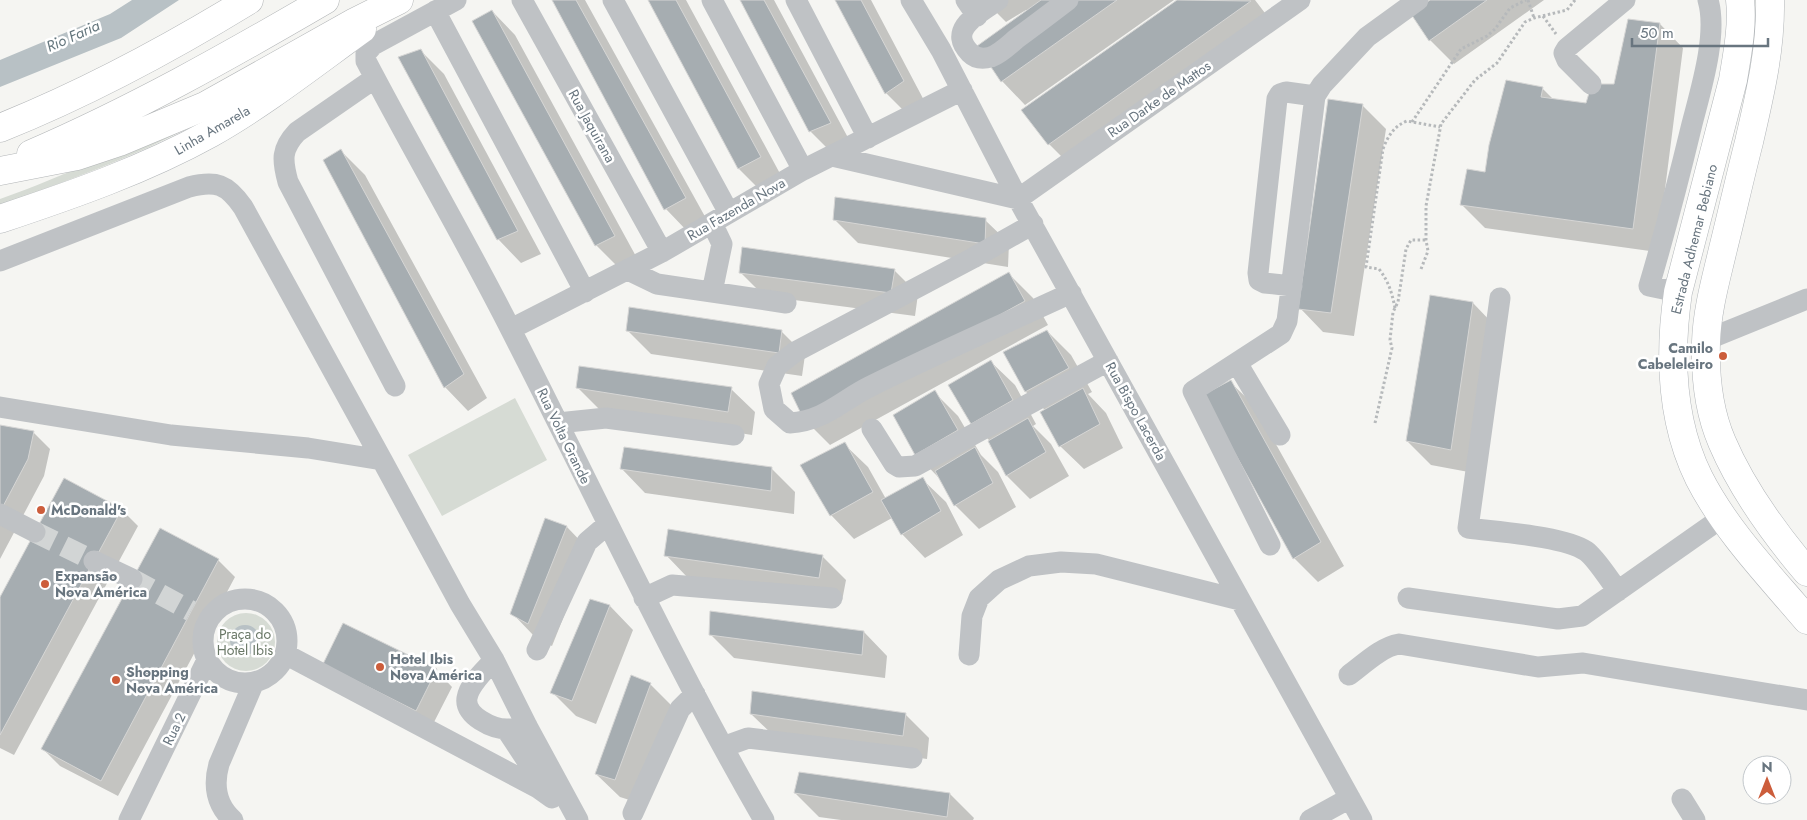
<svg xmlns="http://www.w3.org/2000/svg" width="1807" height="820" viewBox="0 0 1807 820" font-family="Jost,sans-serif">
<style>
.green{fill:#d6dbd4}
.water{fill:#b8c1c5}
.shadow{fill:#0003}
.building{fill:#a6adb1;stroke:#d6d6d5}
.lines{fill:none;stroke-linecap:round;stroke-linejoin:round}
.minor-tunnel{stroke:#d2d5d5;stroke-width:21;stroke-dasharray:21 11;stroke-linecap:butt}
.major-casing{stroke:#b2b6b9;stroke-width:29}
.highway-casing{stroke:#b2b5b7;stroke-width:29}
.path{stroke:#b6b9bb;stroke-width:3;stroke-dasharray:2.5 2.5;stroke-linecap:butt}
.minor{stroke:#bfc2c5;stroke-width:21}
.major{stroke:#fff;stroke-width:28}
.highway{stroke:#fff;stroke-width:28}
.poi-dot{fill:#cc5d3b;stroke:#fff;stroke-width:2}
.labels{text-anchor:middle;dominant-baseline:central;stroke-width:5;stroke-linejoin:round;paint-order:stroke}
.street-label{font-size:14px;fill:#68757f;stroke:#fff}
.poi-label{font-size:14px;font-weight:bold;fill:#68757f;stroke:#fff;text-anchor:start}
.park-label{font-size:14px;fill:#697766;stroke:#fff}
.water-label{font-size:15px;font-style:italic;fill:#63757c;stroke:#fff}
</style>
<rect width="100%" height="100%" fill="#f5f5f2"/>
<path class="green" d="M195 124C133 158 66 181 0 205V199C66 176 128 143 195 124Z
M515 398 547 460 442 516 408 455Z
M217 642a29 29 0 1 1 58 0a29 29 0 1 1-58 0Z"/>
<path class="water" d="M132 0H179L121 38 0 87V60L110 14Z
M230 640a15 15 0 1 1 30 0a15 15 0 1 1-30 0Z"/>
<path class="shadow" d="M553 0H585L708 222 689 233 666 209Z
M649 0H686L784 181 762 192 739 169Z
M741 0H774L853 147 834 155 810 131Z
M836 0H871L927 106 910 117 886 93Z
M984 0H1174L1025 105 1002 81 1027 12 1026 10 1006 22Z
M1180 0H1255L1274 25 1073 168 1049 144 1022 110Z
M1432 0H1544L1454 64 1430 40 1412 14Z
M492 11 515 35 638 260 620 269 596 245Z
M1660 24 1683 48 1657 252 1485 228 1462 205 1486 173 1542 88 1554 100 1587 105 1615 85Z
M420 50 444 74 541 254 521 263 498 239Z
M1329 100 1363 106 1386 129 1354 336 1323 332 1300 308Z
M341 151 365 175 487 398 468 411 445 387Z
M834 219 985 220 1009 243 1008 267 858 243Z
M895 271 918 294 915 316 764 296 740 272Z
M1009 274 1033 298 1048 325 830 445 806 421Z
M1473 303 1496 327 1474 473 1431 465 1407 441Z
M628 331H781L805 355 802 376 651 354Z
M1047 331 1071 355 1092 392 1088 394 1106 413 1123 448 1084 469 1060 446 1045 410 1026 392 1004 352Z
M991 362 1015 385 1036 424 1033 426 1051 444 1069 476 1030 499 1007 476 990 441 972 423Z
M1230 382 1254 405 1344 566 1318 582 1294 558Z
M578 388 731 389 755 412 752 435 601 411Z
M934 392 958 416 981 455 998 472 1016 507 979 529 955 505 939 478 916 454Z
M0 426 33 432 50 449 44 476 0 559Z
M844 444 868 467 886 499 922 479 946 502 963 535 925 558 902 534 892 518 854 539 831 515Z
M622 469H772L795 492 794 514 645 493Z
M65 479 122 510 138 526 14 755 0 748V599Z
M545 519 567 527 590 551 552 646 535 637 512 613Z
M666 555 822 556 846 580 842 601 689 579Z
M218 560 235 577 118 796 60 766 43 749Z
M590 601 610 606 633 630 596 724 576 716 552 692Z
M864 632 887 656 885 678 734 658 710 634Z
M436 670 452 687 432 726 341 681Z
M650 684 674 708 639 803 620 797 596 774Z
M751 714H905L929 738 927 759 775 737Z
M795 793 950 794 974 818 973 820H841L819 817Z"/>
<path class="building" d="M552 0H576L686 198 664 210Z
M648 0H676L761 157 738 169Z
M740 0H764L831 123 809 132Z
M835 0H861L904 81 885 94Z
M1041 0H1117L1001 82 977 46Z
M1177 0 1251 1 1048 145 1021 110Z
M1430 0H1487L1429 41 1411 14Z
M492 10 615 236 595 246 472 21Z
M1628 19 1660 23 1633 229 1460 205 1467 169 1485 172 1489 145 1506 80 1543 87 1541 97 1586 103 1589 93 1597 84H1614Z
M421 49 518 231 497 240 398 57Z
M1328 99 1363 104 1331 313 1298 309Z
M341 149 464 374 444 388 323 160Z
M835 197 986 218 985 244 833 220Z
M742 247 895 269 891 293 739 273Z
M1009 272 1025 301 805 422 791 393Z
M1430 295 1473 302 1451 450 1406 441Z
M629 307 782 330 779 353 626 331Z
M1047 330 1069 368 1025 392 1003 352Z
M991 360 1013 400 971 424 948 385Z
M579 366 732 387 728 412 576 388Z
M1231 380 1321 542 1293 559 1203 395Z
M1083 388 1100 424 1059 447 1040 412Z
M935 390 958 430 915 455 893 415Z
M1028 418 1046 452 1006 476 988 441Z
M0 425 34 431 28 459 0 512Z
M845 442 873 492 830 516 800 465Z
M624 447 772 467 771 491 620 469Z
M975 447 993 483 954 506 935 471Z
M923 477 941 511 901 535 881 500Z
M64 478 122 509 0 735V597Z
M545 518 567 526 528 624 510 614Z
M160 528 219 559 101 781 41 749Z
M668 529 823 555 819 578 664 556Z
M590 599 610 605 572 701 550 693Z
M710 611 864 631 862 655 709 635Z
M343 623 437 669 416 711 323 664Z
M631 675 651 683 615 780 595 774Z
M752 691 906 713 903 736 750 714Z
M799 772 950 793 947 817 794 793Z"/>
<g class="lines">
<path class="minor-tunnel" d="M35 532 94 561
M132 579 191 611"/>
<defs>
<path id="major" d="M1740 0C1743 26 1737 55 1733 80L1678 292C1669 354 1671 421 1699 478 1726 531 1769 575 1807 620
M1770 0C1771 49 1760 94 1749 142 1740 177 1732 213 1723 249 1716 279 1707 310 1706 342 1705 375 1709 412 1722 442 1742 489 1774 533 1807 572
M0 219C72 195 144 170 211 133 264 103 312 65 362 29"/>
<path id="highway" d="M0 128C87 93 169 49 249 0
M31 154C133 110 229 56 325 0
M0 171 77 156 119 142 205 106 355 22 399 0"/>
</defs>
<use href="#major" class="major-casing"/>
<use href="#highway" class="highway-casing"/>
<path class="path" d="M1528 0 1534 18
M1543 16 1556 34
M1412 122 1461 49 1487 36 1495 29 1510 8 1526 0
M1421 269 1428 251 1426 240V206L1441 124 1475 80 1497 63 1525 22 1534 18 1567 10 1575 0
M1395 308C1392 293 1389 282 1379 269L1366 267 1383 149C1388 136 1394 126 1407 121L1440 127
M1375 423 1392 348 1390 340 1393 312 1398 302 1406 249 1411 240H1426"/>
<path class="minor" d="M456 0 373 45 366 53V61C413 151 465 239 511 330 595 494 672 661 764 820
M522 0 662 252
M613 0 729 213
M712 0 803 170
M796 0 868 138
M911 0 941 50 1018 199 1362 820
M966 0 977 16
M998 0C980 13 946 29 970 53 976 59 984 59 991 57 1001 53 1009 45 1016 39 1034 26 1051 13 1068 0
M435 11 585 292
M375 78 297 132C281 149 282 160 288 182L395 386
M1591 84 1567 60 1564 53 1567 48 1625 0
M832 156 1018 199
M1018 199 1300 0
M712 223 722 244 712 292
M1033 224 973 258 795 352 777 366 769 384 774 409 790 423C824 421 841 401 869 387 935 354 1004 324 1071 293
M0 261 189 187C216 180 227 184 243 207L382 460
M628 270 657 284 786 303
M1292 286 1265 283 1259 280 1258 273 1277 99 1280 94 1286 92 1315 96
M1678 292 1649 286C1665 232 1679 178 1692 124 1701 89 1718 34 1708 0
M1500 298 1468 528C1498 532 1564 536 1586 551 1596 558 1610 581 1618 591
M511 329 662 252 803 170 962 90
M1706 340 1807 299
M1237 363 1280 435
M0 407 171 435 308 448 382 460 460 604 494 660 527 726 578 820
M558 423 606 418 734 435
M872 429 894 464 899 467 915 466 1108 361
M0 514 35 532
M1270 545 1193 391 1281 334 1287 321 1315 96 1322 85 1367 37 1418 0
M94 561 132 579
M644 598 672 585 832 598
M1408 598 1558 619 1582 616 1723 517
M203 641a42 42 0 1 1 84 0a42 42 0 1 1-84 0Z
M537 650 587 542 608 524
M285 654 538 788 552 798
M969 655 972 616 979 598 999 580 1029 566 1061 562 1096 564 1240 600
M494 660C485 670 469 684 467 698 464 716 493 729 507 729 514 729 520 727 527 726
M1349 675C1364 664 1381 647 1399 644L1538 667 1583 663 1807 700
M506 729 547 791
M723 747 748 738 912 758
M1682 799 1695 820
M633 813 680 709 695 694
M129 820 207 660
M233 820C216 805 213 785 219 764L254 682
M1310 820 1350 798"/>
<use href="#major" class="major"/>
<use href="#highway" class="highway"/>
</g>
<g class="poi-dot">
<circle cx="1723" cy="356" r="5"/>
<circle cx="41" cy="510" r="5"/>
<circle cx="45" cy="584" r="5"/>
<circle cx="380" cy="667" r="5"/>
<circle cx="116" cy="680" r="5"/>
</g>
<g class="labels">
<g class="street-label">
<text transform="translate(1159 99) rotate(-35)">Rua Darke de Mattos</text>
<text transform="translate(592 126) rotate(61)">Rua Jaquirana</text>
<text transform="translate(212 130) rotate(-30)">Linha Amarela</text>
<text transform="translate(736 209) rotate(-30)">Rua Fazenda Nova</text>
<text transform="translate(1694 239) rotate(-76)">Estrada Adhemar Bebiano</text>
<text transform="translate(1136 411) rotate(61)">Rua Bispo Lacerda</text>
<text transform="translate(564 436) rotate(64)">Rua Volta Grande</text>
<text transform="translate(174 729) rotate(-64)">Rua 2</text>
</g>
<g class="poi-label">
<text x="1713" y="348" text-anchor="end">Camilo<tspan x="1713" dy="16">Cabeleleiro</tspan></text>
<text x="51" y="510">McDonald's</text>
<text x="55" y="576">Expansão<tspan x="55" dy="16">Nova América</tspan></text>
<text x="390" y="659">Hotel Ibis<tspan x="390" dy="16">Nova América</tspan></text>
<text x="126" y="672">Shopping<tspan x="126" dy="16">Nova América</tspan></text>
</g>
<g class="park-label">
<text x="245" y="634">Praça do<tspan x="245" dy="16">Hotel Ibis</tspan></text>
</g>
<g class="water-label">
<text transform="translate(73 36) rotate(-24)">Rio Faria</text>
</g>
</g>
<g transform="translate(1767 780)"><circle r="24" fill="#ffffff" stroke="#c3c8cc"/>
<path d="M0-4L9 19L0 12L-9 19Z" fill="#cc5d3b"/>
<text y="-8" font-size="14" font-weight="bold" text-anchor="middle" fill="#68757f">N</text>
</g>
<path d="M1632 38v8h136v-8" fill="none" stroke="#68757f" stroke-width="2.5"/>
<text x="1640" y="38" font-size="15" fill="#68757f" stroke="#ffffff" stroke-width="4" paint-order="stroke">50 m</text>
</svg>
